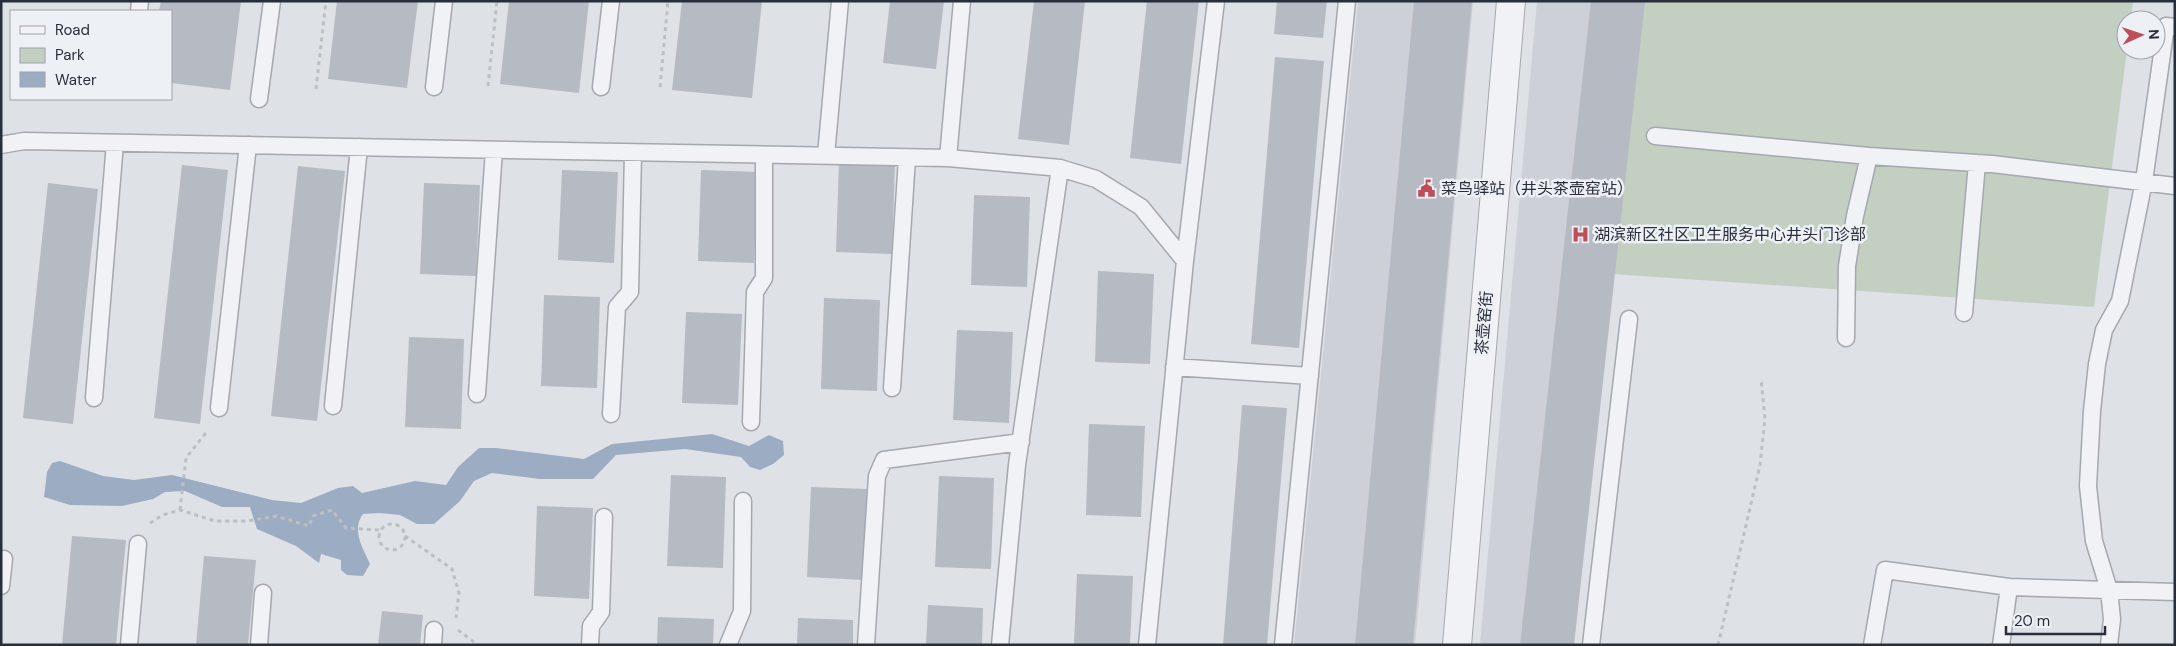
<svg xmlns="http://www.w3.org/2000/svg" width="2176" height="646" viewBox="0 0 2176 646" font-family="'DM Sans','Noto Sans SC',sans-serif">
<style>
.built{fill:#cdd0d7}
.green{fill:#c3cfc0}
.water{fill:#9cadc3}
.building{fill:#b6bac2}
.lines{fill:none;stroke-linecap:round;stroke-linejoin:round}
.lane-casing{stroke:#a4a8af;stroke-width:19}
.street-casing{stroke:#a4a8af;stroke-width:30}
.path{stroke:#bcbfc5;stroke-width:3;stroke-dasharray:4 4;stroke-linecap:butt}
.lane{stroke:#f0f2f5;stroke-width:16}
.street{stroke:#f0f2f5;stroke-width:28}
.labels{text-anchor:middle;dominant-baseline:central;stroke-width:5;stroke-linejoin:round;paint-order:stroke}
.poi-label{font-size:16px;fill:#292e3b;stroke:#edf0f4;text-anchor:start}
.street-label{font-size:16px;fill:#292e3b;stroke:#edf0f4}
</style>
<rect width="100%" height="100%" fill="#dee1e6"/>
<path class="built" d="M1358 1H1473L1415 645H1294Z
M1537 1H1626L1559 645H1480Z"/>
<path class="green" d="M1626 1H2133L2131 20H2126L2127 50 2094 307 1598 273Z"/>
<path class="water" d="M712 434 749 446 769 435 783 441 784 455 773 464 760 470 750 467 741 457 685 449 616 455 593 479H540L492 473 474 481 460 501 434 524H417L400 515 380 513 363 514C351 530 363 548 370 564L363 576 347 575 341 570V560L321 554 319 563 296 546 257 529 250 507H222L185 491 165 492 153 499 122 506 70 505 44 497 47 472 52 463 60 461 103 476 134 480 172 475 272 500 301 503 338 488 353 486 362 493 415 481 446 485 458 467 479 448H496L584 459 612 444Z"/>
<path class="building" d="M161 1H241L230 90 171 83V11H159Z
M337 1H418L407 88 328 79Z
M509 1H589L579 93 500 84Z
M682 1H762L752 98 672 90Z
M890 1H944L936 69 883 63Z
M1034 1H1085L1069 145 1018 139Z
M1147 1H1199L1181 164 1130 158Z
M1277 1H1327L1323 38 1274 34Z
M1414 1H1472L1413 645H1355Z
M1591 1H1645L1574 645H1520Z
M1275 57 1324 61 1299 348 1251 344Z
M839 162 895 164 892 254 836 252Z
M182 165 228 170 200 424 154 418Z
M298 166 345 171 317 421 271 416Z
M562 170 618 172 614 263 558 260Z
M701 170 758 172 754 263 698 261Z
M48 183 98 189 73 424 23 418Z
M424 183 480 185 476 276 420 274Z
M974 195 1030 197 1027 287 971 285Z
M1098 271 1154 274 1150 364 1095 362Z
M544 295 600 297 597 388 541 386Z
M824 298 880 300 877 391 821 389Z
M686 312 742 314 738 405 682 403Z
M957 330 1013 332 1009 423 953 420Z
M409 337 464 339 461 429 405 427Z
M1242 405 1287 408 1267 645H1223Z
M1089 424 1145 426 1141 517 1086 515Z
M671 475 726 477 723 568 667 566Z
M939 476 994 478 991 569 935 567Z
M811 487 867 489 863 580 807 577Z
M537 506 593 508 589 599 534 596Z
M72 536 126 540 116 645H62Z
M204 556 256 560 248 645H196Z
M1077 574 1133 576 1130 645H1074Z
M928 605 983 608 982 645H926Z
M382 611 423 615 420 645H378Z
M658 617 714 619 713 645H657Z
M798 618 853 620V645H797Z"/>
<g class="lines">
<defs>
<path id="lane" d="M139 11 140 1
M434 87 444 1
M601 87 611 1
M259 99 272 1
M1655 136 1869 156 1992 164 2175 186
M1 145 24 141 948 158 1060 168 1096 179 1141 207 1185 261 1147 645
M826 155 840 1
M948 158 962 1
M1185 261 1216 1
M1964 313 1977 163
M1846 338 1847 266 1855 216 1869 156
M1174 367 1310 376
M892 388 907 158
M477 394 494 150
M94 398 115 143
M333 406 359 147
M219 408 248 145
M611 414 617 307 630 292 633 153
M751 422 755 292 764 278V155
M1 586 4 559
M129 645 138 544
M259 645 263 593
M433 645 434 630
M590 645 591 626 601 612 604 517
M728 645 742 611 743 501
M866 645 877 476 884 460 1021 442
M1000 645 1017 465 1060 168
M1283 645 1347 1
M1591 645 1629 319
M1872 645 1885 570 2009 587 2175 592
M2001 645 2009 587
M2109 645 2112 619 2109 590 2094 541 2088 486 2092 411 2097 364 2104 330 2120 301 2144 181 2166 26 2175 27"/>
<path id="street" d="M1457 645 1511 1"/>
</defs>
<use href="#lane" class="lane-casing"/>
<use href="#street" class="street-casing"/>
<path class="path" d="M488 86 497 1
M660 87 668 1
M316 89 326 1
M180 510 186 458 208 430
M150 523 163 515 180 510 215 521H248L276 516 309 526 313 516 332 510 346 528 381 530
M379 537a13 13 0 1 1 26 0a13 13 0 1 1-26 0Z
M405 536 452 569 459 593 456 618
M458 630 478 645
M1718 645 1760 465 1765 419 1761 379"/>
<use href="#lane" class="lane"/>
<use href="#street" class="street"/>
</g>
<defs>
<symbol id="civic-bare" viewBox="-9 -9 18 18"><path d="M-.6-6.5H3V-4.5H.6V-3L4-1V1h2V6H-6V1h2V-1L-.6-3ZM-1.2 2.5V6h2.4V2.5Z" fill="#c04e58" stroke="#edf0f4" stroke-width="2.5" paint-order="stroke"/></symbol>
<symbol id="hospital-bare" viewBox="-9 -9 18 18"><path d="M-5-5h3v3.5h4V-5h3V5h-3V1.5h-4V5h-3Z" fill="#c04e58" stroke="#edf0f4" stroke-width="2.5" paint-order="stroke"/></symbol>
</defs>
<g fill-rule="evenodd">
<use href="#civic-bare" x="1414" y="176" width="25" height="25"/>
<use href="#hospital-bare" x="1568" y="222" width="25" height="25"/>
</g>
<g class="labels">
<g class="poi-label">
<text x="1441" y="188">菜鸟驿站（井头茶壶窑站）</text>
<text x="1594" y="234">湖滨新区社区卫生服务中心井头门诊部</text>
</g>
<g class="street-label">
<text transform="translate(1484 323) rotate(-85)">茶壶窑街</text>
</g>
</g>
<rect width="2176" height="646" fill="none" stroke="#292e3b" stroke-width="5"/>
<rect x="10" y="10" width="162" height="90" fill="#edf0f4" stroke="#9fa2aa"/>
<rect x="20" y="26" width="25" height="8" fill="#f0f2f5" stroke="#9fa2aa"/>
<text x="55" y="35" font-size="15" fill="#292e3b">Road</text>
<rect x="20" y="48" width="25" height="15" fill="#c3cfc0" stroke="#9fa2aa"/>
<text x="55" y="60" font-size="15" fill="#292e3b">Park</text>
<rect x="20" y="72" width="25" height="15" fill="#9cadc3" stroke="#9fa2aa"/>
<text x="55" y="85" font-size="15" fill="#292e3b">Water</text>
<g transform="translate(2141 35) rotate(87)"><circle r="24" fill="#edf0f4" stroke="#9fa2aa"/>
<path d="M0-4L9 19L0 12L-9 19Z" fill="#c04e58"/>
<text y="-8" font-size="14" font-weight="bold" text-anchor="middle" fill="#292e3b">N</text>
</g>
<path d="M2006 626v8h99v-8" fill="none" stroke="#292e3b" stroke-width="2.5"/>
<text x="2014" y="626" font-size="15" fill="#292e3b" stroke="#edf0f4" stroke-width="4" paint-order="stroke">20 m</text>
</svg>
